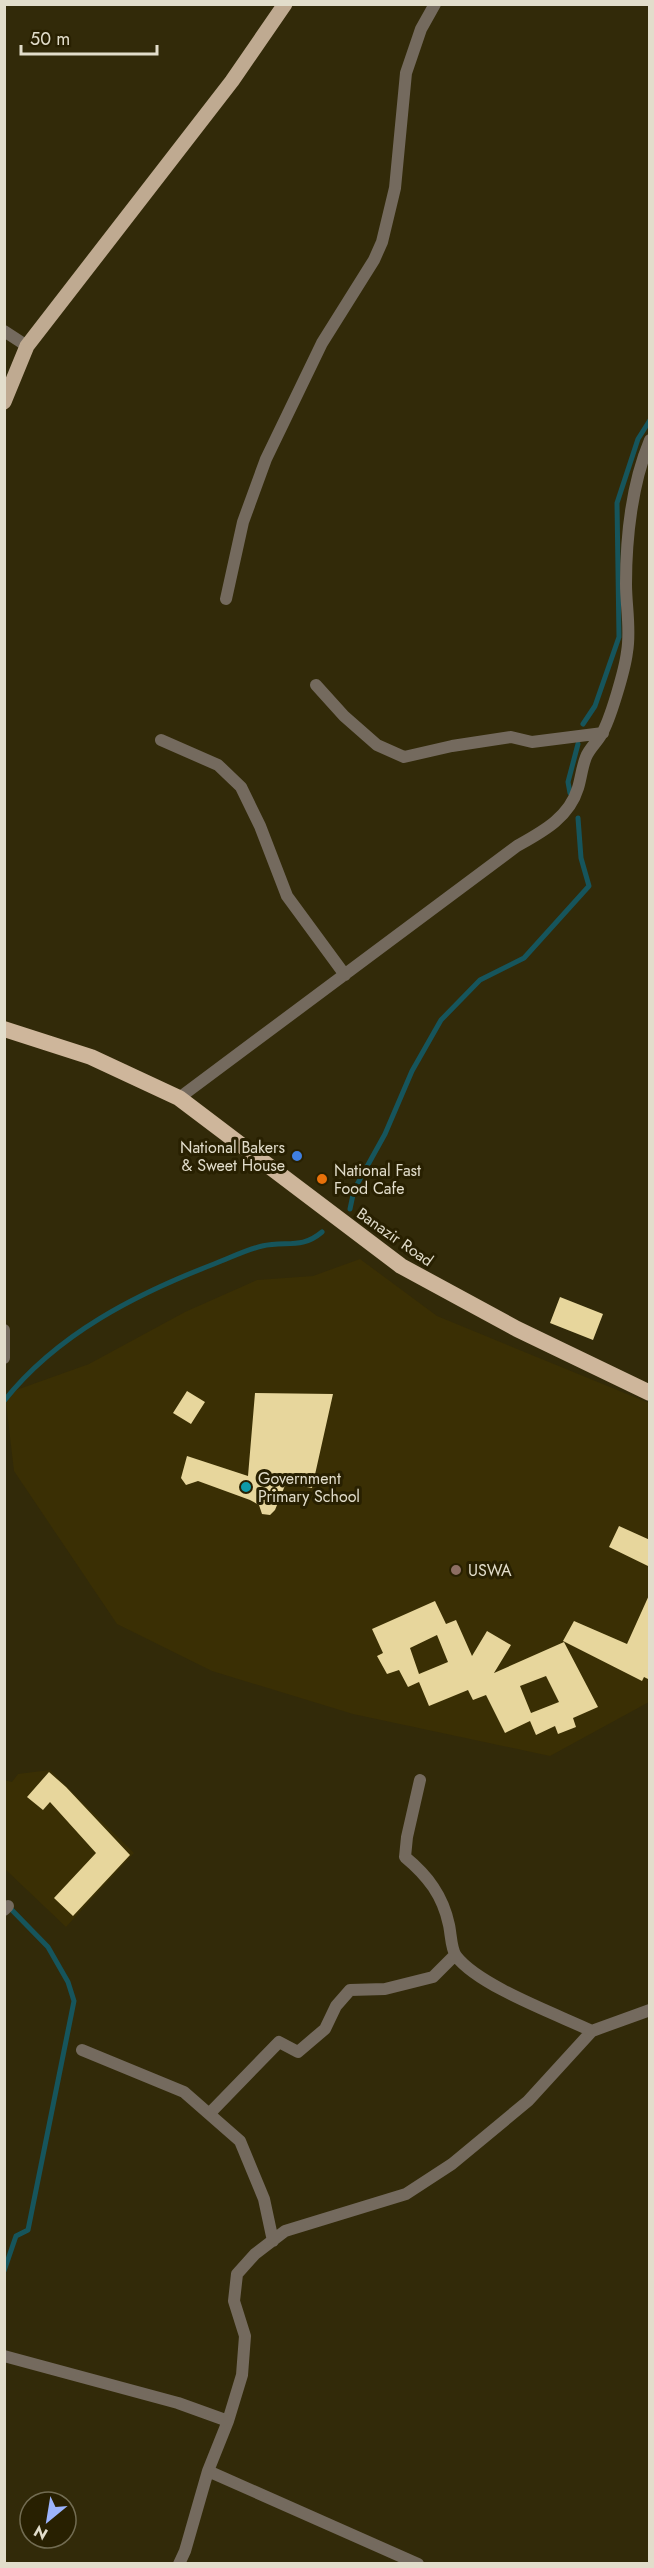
<svg xmlns="http://www.w3.org/2000/svg" width="654" height="2568" viewBox="0 0 654 2568" font-family="Jost,sans-serif">
<style>
.built{fill:#3a2f04}
.lines{fill:none;stroke-linecap:round;stroke-linejoin:round}
.stream{stroke:#16555c;stroke-width:5}
.building{fill:#e7d69c;fill-rule:evenodd}
.minor{stroke:#746a5e;stroke-width:12}
.primary{stroke:#bfaa91;stroke-width:15}
.trunk{stroke:#ceb69b;stroke-width:16}
.shop-dot{fill:#3f7fe0;stroke:#282001;stroke-width:2}
.food-dot{fill:#e8710a;stroke:#282001;stroke-width:2}
.culture-dot{fill:#0f9aa8;stroke:#282001;stroke-width:2}
.education-dot{fill:#8d6e63;stroke:#282001;stroke-width:2}
.labels{text-anchor:middle;dominant-baseline:central;stroke-width:6;stroke-linejoin:round;paint-order:stroke}
.poi-label{font-size:16px;fill:#e2ddcb;stroke:#282001;text-anchor:start}
.street-label{font-size:16px;fill:#e2ddcb;stroke:#282001}
</style>
<rect width="100%" height="100%" fill="#322a09"/>
<path class="built" d="M360 1259 437 1316 649 1403V1702L550 1756 353 1714 212 1671 117 1624 14 1471 5 1394 89 1364 185 1312 257 1280 313 1276Z
M50 1770 134 1853 66 1927 5 1869 4 1780 12 1782 18 1774Z"/>
<g class="lines">
<path class="stream" d="M583 724 595 706 619 637 617 503 638 439 650 420
M570 793 568 782 578 744
M350 1209 354 1190 385 1134 412 1071 441 1020 480 980 524 958 589 886 581 858 578 818
M4 1401C57 1334 136 1294 214 1264 230 1258 245 1250 262 1246 285 1240 301 1250 322 1232
M4 2271 16 2236 28 2230 74 2001 68 1982 48 1947 8 1906"/>
</g>
<path class="building" d="M560 1297 603 1314 593 1340 550 1323Z
M187 1391 205 1402 191 1424 173 1413Z
M255 1393 333 1394 312 1488 286 1483 275 1510 270 1515 262 1514 259 1505 250 1500 198 1481 186 1485 181 1478 187 1456 248 1476Z
M619 1526 650 1540V1567L609 1547Z
M650 1593V1680L644 1677 642 1681 563 1641 574 1621 627 1644Z
M435 1601 446 1624 456 1620 472 1656 487 1631 511 1645 494 1673 564 1642 598 1707 573 1718 576 1727 558 1734 555 1726 536 1735 530 1721 505 1733 486 1695 473 1700 468 1690 429 1706 419 1682 408 1687 399 1670 387 1674 377 1656 383 1653 372 1629ZM437 1635 448 1662 419 1674 410 1648ZM546 1676 559 1702 531 1713 520 1686Z
M49 1772 66 1787 130 1855 73 1916 54 1898 96 1853 50 1802 43 1810 27 1797Z"/>
<g class="lines">
<path class="minor" d="M4 331 27 346
M226 599 243 522 266 459 322 343 374 260 382 242 395 188 406 73 421 29 435 4
M316 685 344 716 377 745 404 757 452 746 511 737 532 742 603 733
M161 740 218 765 241 787 260 826 287 896 345 975
M179 1098 517 846C542 832 569 818 578 788 581 778 582 767 586 757 589 749 597 742 601 735 610 721 625 669 627 652 631 630 626 606 626 584 626 538 632 483 650 440
M4 1330V1358
M420 1780 407 1837 405 1857C428 1876 443 1896 449 1925 451 1934 451 1949 456 1956 479 1986 556 2014 592 2031
M4 1910 8 1906
M82 2050 184 2092 240 2141 264 2199 273 2241
M209 2114 279 2042 298 2052 325 2029 336 2006 350 1990 385 1989 433 1977 455 1955
M4 2356 178 2403 228 2421
M208 2471 418 2564
M179 2564 185 2551 208 2471 228 2421 242 2375 245 2336 234 2301 237 2274 255 2254 285 2231 406 2194 452 2164 528 2101 592 2031 650 2010"/>
<path class="primary" d="M4 402 27 346 232 81 285 4"/>
<path class="trunk" d="M4 1029 91 1057 179 1098 401 1266 517 1329 650 1393"/>
</g>
<circle class="shop-dot" cx="297" cy="1156" r="6"/>
<circle class="food-dot" cx="322" cy="1179" r="6"/>
<circle class="culture-dot" cx="246" cy="1487" r="6"/>
<circle class="education-dot" cx="456" cy="1570" r="6"/>
<g class="labels">
<g class="poi-label">
<text x="285" y="1147" text-anchor="end">National Bakers<tspan x="285" dy="18">&amp; Sweet House</tspan></text>
<text x="334" y="1170">National Fast<tspan x="334" dy="18">Food Cafe</tspan></text>
<text x="258" y="1478">Government<tspan x="258" dy="18">Primary School</tspan></text>
<text x="468" y="1570">USWA</text>
</g>
<g class="street-label">
<text transform="translate(395 1237) rotate(35)">Banazir Road</text>
</g>
</g>
<rect width="654" height="2568" fill="none" stroke="#e2ddcb" stroke-width="12"/>
<g transform="translate(48 2520) rotate(210)"><circle r="28" fill="#282001" stroke="#726c52" stroke-width="1.5"/>
<path d="M0-4.5L10 22L0 15L-10 22Z" fill="#9cb4fd"/>
<text y="-9" font-size="16" font-weight="bold" text-anchor="middle" fill="#e2ddcb">N</text>
</g>
<path d="M21 45v9h136v-9" fill="none" stroke="#e2ddcb" stroke-width="3"/>
<text x="30" y="45" font-size="18" fill="#e2ddcb" stroke="#282001" stroke-width="4.5" paint-order="stroke">50 m</text>
</svg>
